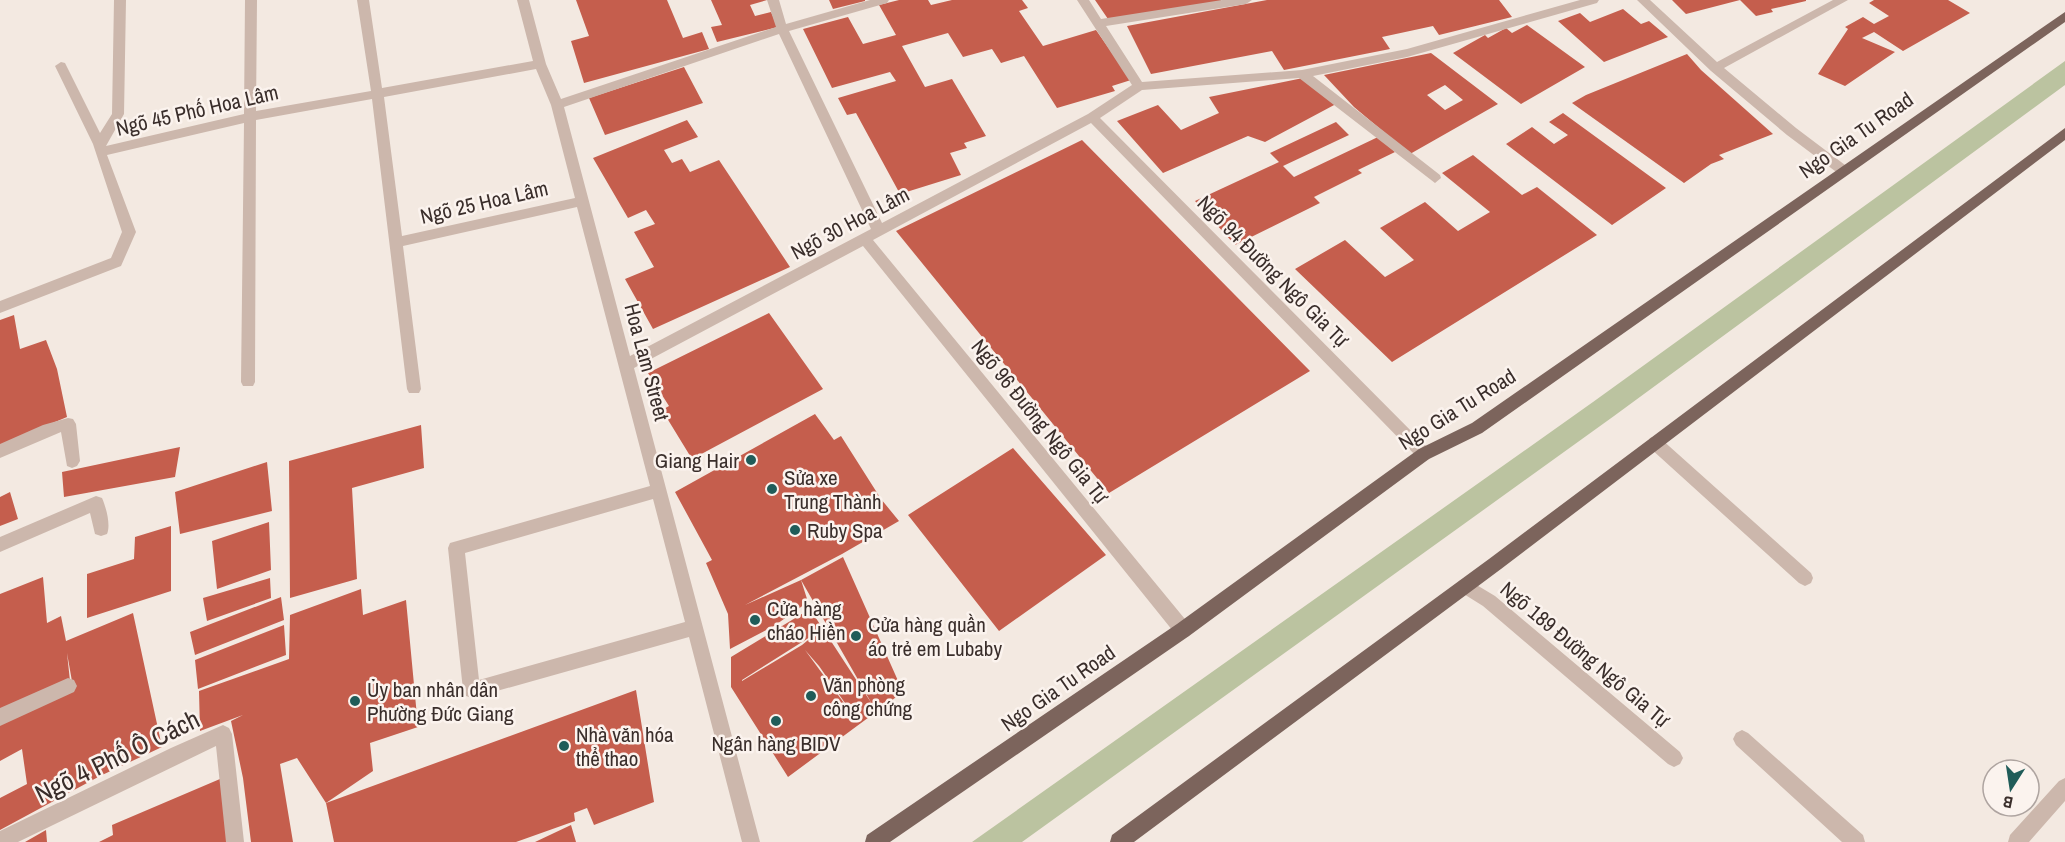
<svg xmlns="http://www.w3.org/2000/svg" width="2065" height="842" viewBox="0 0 2065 842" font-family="'Archivo Narrow',sans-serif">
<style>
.green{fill:#bbc3a0}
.building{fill:#c55e4d;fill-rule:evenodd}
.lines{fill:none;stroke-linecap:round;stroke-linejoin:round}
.minor{fill:#ccb7ac;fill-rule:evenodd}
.major{fill:#7c645c;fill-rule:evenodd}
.poi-dot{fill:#205c59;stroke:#fbf3ee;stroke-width:2}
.labels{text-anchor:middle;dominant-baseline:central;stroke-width:5;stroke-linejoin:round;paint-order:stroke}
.street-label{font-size:21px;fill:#3a2e2b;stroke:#fbf3ee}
.poi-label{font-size:21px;fill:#3a2e2b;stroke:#fbf3ee;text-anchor:start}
.near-street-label{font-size:26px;fill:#3a2e2b;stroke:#fbf3ee}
</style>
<rect width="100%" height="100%" fill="#f3e9e1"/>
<path class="green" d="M2065 61V85L1614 416 1022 842H972L1593 402Z"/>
<path class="building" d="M576 0H667L683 38 702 32 709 49 584 83 571 41 589 36Z
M711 0H767L750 5 755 16 771 12 778 27 717 42 711 27 722 25Z
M829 0H865V1L833 9Z
M899 0H928L931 5 952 0H1022L1028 8 1019 11 1043 46 1096 30 1131 80 1112 86 1115 91 1057 108 1024 56 1001 63 992 49 963 57 948 33 902 46 925 87 952 79 986 136 964 143 967 148 950 153 961 175 900 194 856 113 847 115 838 98 896 81 890 72 832 88 803 29 848 17 863 44 896 35 879 5Z
M1095 0H1221V1L1108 19Z
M1267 0H1499L1512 17 1439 35 1433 26 1382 37 1390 49 1284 70 1272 51 1151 74 1127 26Z
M1672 0H1806V1L1771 9 1773 12 1756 16 1740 0 1686 14Z
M1874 0H1948L1970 13 1903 51 1874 32 1862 38 1895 52 1845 86 1818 74 1848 29 1845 27 1863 17 1874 24 1889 16 1869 3Z
M1623 9 1641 24 1649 21 1668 37 1604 62 1558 21 1580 13 1590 22Z
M1527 25 1585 67 1521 104 1453 53 1485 35 1488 38 1506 28 1512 33Z
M1431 53 1498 104 1410 154 1354 107 1324 75ZM1445 85 1463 100 1445 110 1427 95Z
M1687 54 1701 70 1773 134 1719 155 1724 159 1711 164 1684 183 1572 103 1586 95Z
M684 67 703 103 605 135 589 98Z
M1303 78 1336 104 1265 142 1248 136 1163 173 1117 121 1158 105 1181 130 1219 113 1209 97Z
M1563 113 1666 188 1612 225 1506 144 1532 127 1554 144 1568 135 1549 122Z
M687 120 698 137 664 150 672 163 682 159 690 172 719 160 790 267 653 329 625 279 654 267 634 232 655 224 646 210 628 218 593 158Z
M1336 122 1349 135 1283 166 1294 177 1378 137 1395 152 1358 170 1362 173 1314 197 1320 203 1235 245 1195 201 1279 162 1270 153Z
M1082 140 1310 371 1109 493 896 231Z
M1473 155 1522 195 1537 187 1597 235 1392 362 1295 269 1345 240 1385 277 1414 260 1380 228 1425 202 1458 231 1490 212 1442 173Z
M769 313 823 389 692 459 662 410 669 406 648 373Z
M14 315 20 349 46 340 57 369 67 417 0 445V320Z
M815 414 834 440 841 436 881 499 899 521 842 554 745 605 801 580 808 602 774 626 730 649 728 614 706 563 712 560 675 492Z
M421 425 424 468 352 488 357 579 290 598 289 461Z
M180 447 175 477 64 497 62 472Z
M1013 448 1106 555 999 631 908 515Z
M267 462 272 511 180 534 175 492Z
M10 492 18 519 0 526V497Z
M269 522 271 570 217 589 212 541Z
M171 526V591L87 618V574L134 559 135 537Z
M843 557 903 692 788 777 731 687V657L810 609 872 704 801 580ZM818 632 802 645 742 681V680ZM805 650 819 666 845 703H844Z
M43 577 47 623 61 616 66 641 133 613 162 747 100 776 0 830V798L27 784 22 749 0 761V721L73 687 67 653 70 681 0 714V594Z
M270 578 271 598 207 621 203 598Z
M361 589 363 615 406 600 418 727 370 743 373 771 326 803 297 758 280 764 293 842H251L243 778 231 721 243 715 200 731 199 691 289 659 290 615Z
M281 597 284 620 195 655 190 632Z
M284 625 286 655 198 689 195 660Z
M636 690 654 802 594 825 587 808 574 813 575 821 516 842H334L326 803Z
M227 776V842H99L113 835 112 825Z
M571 825 576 842H535Z
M46 830 47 842H25Z"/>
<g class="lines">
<path class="minor" d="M114 0H126L124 114 106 146 244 114 245 0H257L256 111 371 91 357 0H369L382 88 533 61 517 0H529L546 64 561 99 776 27 767 0H779L786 24 870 0H889L887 3 789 31 882 223 1088 114 1132 85 1077 0H1089L1101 19 1222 0H1252L1246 4 1106 26 1142 82 1302 70 1407 49 1580 0H1599L1597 3 1407 57 1313 76 1440 175 1441 178 1435 183 1299 78 1142 90 1100 118 1429 449 1432 454 1429 459 1424 461 1419 459 1091 123 873 240 1189 624 1191 630 1189 636 1183 638 1177 636 863 246 634 368 760 842H742L689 637 472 698 466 696 463 690 448 548 450 543 650 486 577 207 403 246 421 389 419 393H409L407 389 372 99 256 120 255 382 253 386H243L241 382 244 123 107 155 136 232 121 266 0 313V301L111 258 122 232 93 144 55 66 61 62 65 63 100 133 112 114ZM779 34 871 229 630 356 564 107ZM536 69 551 105 575 198 402 236 384 97ZM653 499 685 622 479 680 465 553Z
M1637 0H1650L1717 62 1833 0H1848L1724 68 1796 128 1849 168 1850 171 1849 174H1839L1787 135 1711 71Z
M68 418 73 419 76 424 80 461 77 466 72 468 67 466 61 432 0 458V444L43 425Z
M1655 436 1660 438 1811 573 1813 578 1811 583 1805 586 1799 583 1650 448 1647 443 1650 438Z
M96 496 102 498C106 507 111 525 107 534L101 536 95 534 90 513 0 552V537Z
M1465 578 1495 596 1680 752 1683 758 1680 764 1674 767 1668 764 1483 606 1459 591 1457 586 1459 581Z
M68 678 74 680 77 686 74 692 0 726V708Z
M223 725 229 728 232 734 244 842H226L216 746 18 842H0V831L171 748Z
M1742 730 1748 733 1863 835 1865 842H1842L1736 745 1733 739 1736 733Z
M2065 778V801L2029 842H2008L2010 835 2059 781Z"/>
<path class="major" d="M2065 12V22L1482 433 1429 459 1189 636 890 842H865L867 835 1177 624 1419 449 1472 423Z
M2065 128V140L1501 569 1134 842H1110L1112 835 1489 559Z"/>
</g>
<g class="poi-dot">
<circle cx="751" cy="460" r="6"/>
<circle cx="772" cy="489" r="6"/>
<circle cx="795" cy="530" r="6"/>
<circle cx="755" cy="620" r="6"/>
<circle cx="856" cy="636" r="6"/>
<circle cx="811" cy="696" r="6"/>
<circle cx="355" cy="701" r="6"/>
<circle cx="776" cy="721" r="6"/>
<circle cx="564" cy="746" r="6"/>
</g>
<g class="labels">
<g class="street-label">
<text transform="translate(197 110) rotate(-13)">Ngõ 45 Phố Hoa Lâm</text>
<text transform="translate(1856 135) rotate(-35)">Ngo Gia Tu Road</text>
<text transform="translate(484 202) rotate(-13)">Ngõ 25 Hoa Lâm</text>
<text transform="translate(850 223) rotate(-28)">Ngõ 30 Hoa Lâm</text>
<text transform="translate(1273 271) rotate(45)">Ngõ 94 Đường Ngô Gia Tự</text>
<text transform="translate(647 362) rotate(75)">Hoa Lam Street</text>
<text transform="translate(1457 409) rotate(-32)">Ngo Gia Tu Road</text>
<text transform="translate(1040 421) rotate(51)">Ngõ 96 Đường Ngô Gia Tự</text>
<text transform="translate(1585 654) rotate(40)">Ngõ 189 Đường Ngô Gia Tự</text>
<text transform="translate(1058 688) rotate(-35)">Ngo Gia Tu Road</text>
</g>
<g class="poi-label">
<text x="739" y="460" text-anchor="end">Giang Hair</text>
<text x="784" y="477">Sửa xe<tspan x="784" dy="24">Trung Thành</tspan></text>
<text x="807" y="530">Ruby Spa</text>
<text x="767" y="608">Cửa hàng<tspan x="767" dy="24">cháo Hiền</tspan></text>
<text x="868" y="624">Cửa hàng quần<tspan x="868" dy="24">áo trẻ em Lubaby</tspan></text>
<text x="823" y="684">Văn phòng<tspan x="823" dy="24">công chứng</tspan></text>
<text x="367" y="689">Ủy ban nhân dân<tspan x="367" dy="24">Phường Đức Giang</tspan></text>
<text x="576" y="734">Nhà văn hóa<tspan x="576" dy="24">thể thao</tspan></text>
<text x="776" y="743" text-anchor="middle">Ngân hàng BIDV</text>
</g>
<g class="near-street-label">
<text transform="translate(117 756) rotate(-26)">Ngõ 4 Phố Ô Cách</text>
</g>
</g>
<g transform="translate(2011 788) rotate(192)"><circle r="28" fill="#fbf3ee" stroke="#aea4a0" stroke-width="1.5"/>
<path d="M0-4.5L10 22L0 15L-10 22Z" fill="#205c59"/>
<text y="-9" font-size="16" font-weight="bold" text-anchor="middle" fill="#3a2e2b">B</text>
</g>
</svg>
